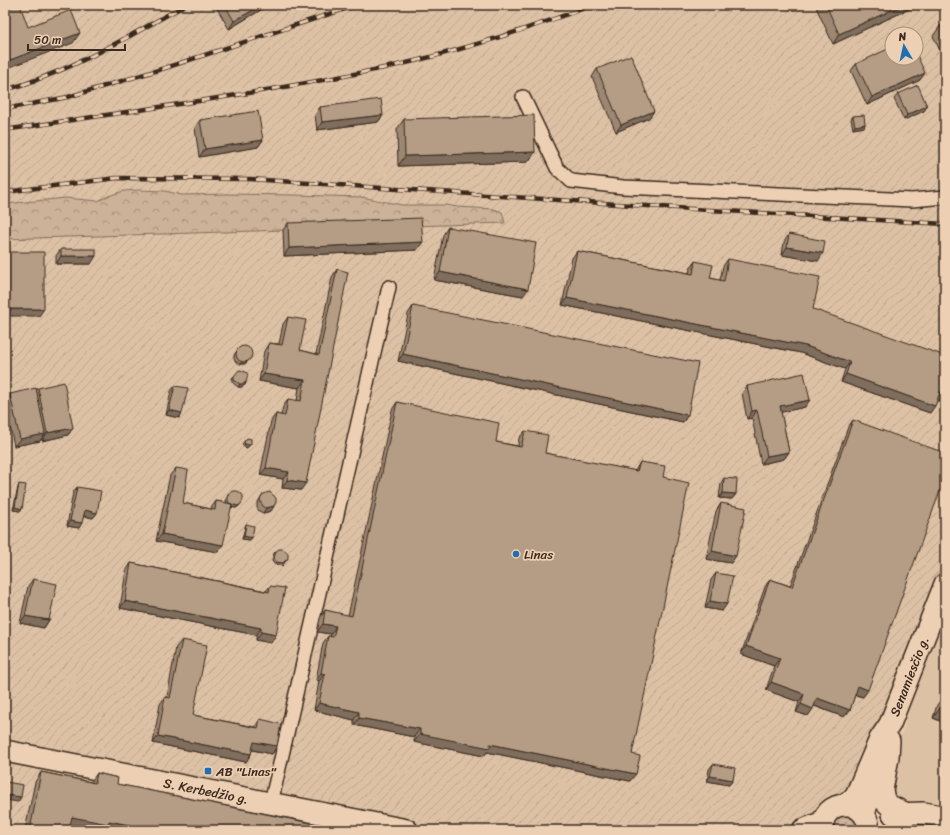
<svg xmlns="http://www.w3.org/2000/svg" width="950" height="835" viewBox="0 0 950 835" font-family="Sriracha,sans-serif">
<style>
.built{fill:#dcc1a5}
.industrial{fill:url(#industrial-furrows);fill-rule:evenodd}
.grass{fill:url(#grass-dots);stroke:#846e5b}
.forest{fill:url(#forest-crowns);stroke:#846e5b}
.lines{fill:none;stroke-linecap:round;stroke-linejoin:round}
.street-casing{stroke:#3b2a1e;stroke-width:16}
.primary-casing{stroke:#3b2a1e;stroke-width:24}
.street{stroke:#edd0b3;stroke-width:13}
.primary{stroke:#edd0b3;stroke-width:21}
.rail-casing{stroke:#3b2a1e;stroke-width:4.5}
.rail{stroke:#edd0b3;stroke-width:3;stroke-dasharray:9;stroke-linecap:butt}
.wall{fill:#9c8772;stroke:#3b2a1e}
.shaded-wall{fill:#7f6e5d;stroke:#3b2a1e}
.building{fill:#b59d85;stroke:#3b2a1e}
.poi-dot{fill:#1f6fb2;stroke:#edd0b3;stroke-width:1.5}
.labels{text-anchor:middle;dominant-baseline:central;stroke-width:3.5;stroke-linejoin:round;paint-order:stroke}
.poi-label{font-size:13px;fill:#3b2a1e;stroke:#edd0b3;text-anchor:start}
.street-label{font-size:13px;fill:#3b2a1e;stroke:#edd0b3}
</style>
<defs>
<pattern id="industrial-furrows" width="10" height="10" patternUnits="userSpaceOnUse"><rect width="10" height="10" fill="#dcc1a5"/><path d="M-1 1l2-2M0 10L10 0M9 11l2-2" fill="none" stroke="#bea68e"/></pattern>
<pattern id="grass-dots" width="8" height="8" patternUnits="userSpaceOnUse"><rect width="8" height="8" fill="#ccb298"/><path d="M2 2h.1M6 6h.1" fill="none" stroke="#a7917b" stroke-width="1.8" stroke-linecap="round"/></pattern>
<pattern id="forest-crowns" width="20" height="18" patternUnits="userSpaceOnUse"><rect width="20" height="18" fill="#ccb298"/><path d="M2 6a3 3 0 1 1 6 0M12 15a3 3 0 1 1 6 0" fill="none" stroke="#a7917b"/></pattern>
</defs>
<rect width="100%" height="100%" fill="#edd0b3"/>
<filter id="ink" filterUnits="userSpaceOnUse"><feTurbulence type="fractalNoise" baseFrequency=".025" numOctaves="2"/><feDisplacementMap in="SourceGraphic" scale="8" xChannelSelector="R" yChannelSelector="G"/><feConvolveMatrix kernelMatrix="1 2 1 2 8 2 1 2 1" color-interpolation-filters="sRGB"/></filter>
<g filter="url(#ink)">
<path class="built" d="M576 5H613L528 36 432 64 274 95 5 136V124L161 101 324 74 423 51 550 15Z
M945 614V800L905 808 894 804 890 770 910 706Z"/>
<path class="industrial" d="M5 5H576L550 15 423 51 324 74 161 101 5 124Z
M613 5H945V568L882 721 847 795 810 830H5V136L274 95 432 64 528 36ZM892 34H916V58H892Z"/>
<path class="grass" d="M844 816C852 817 857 821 857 830H833C832 822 836 818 844 816Z"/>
<path class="forest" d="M138 190 165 191 182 195 228 194 294 195 361 197 402 205H446L457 207 494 209 502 212 505 223 5 239V204L66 198 98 201 108 196 124 191Z"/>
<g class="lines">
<defs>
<path id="street" d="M523 97 557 168 571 181 623 187 912 200 945 197
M271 803 389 287"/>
<g id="primary">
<path d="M889 741 888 757 882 790 884 800 890 806 907 814"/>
<path id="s1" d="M5 751 407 830"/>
<path id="s2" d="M843 805 853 799 857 793 880 739 890 724 945 584"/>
<path d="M864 814 876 776"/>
<path d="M893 814 923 813 936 815"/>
<path d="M803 830 823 822"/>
<path d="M822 830C822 797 867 796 869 830"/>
</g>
</defs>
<use href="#street" class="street-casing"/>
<use href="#primary" class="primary-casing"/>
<use href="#street" class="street"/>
<use href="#primary" class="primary"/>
<defs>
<path id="rail" d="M5 90C70 72 126 38 185 5
M5 109 68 97 165 68 357 5
M5 130C132 111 259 94 384 68 455 53 525 30 593 5
M5 192 117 178 250 179 676 208 945 224"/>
</defs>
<use href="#rail" class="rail-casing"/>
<use href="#rail" class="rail"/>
</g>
<path class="wall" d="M215 5H269L229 29Z
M815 5H918L833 44Z
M945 24V61L933 36 940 26Z
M856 64 920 80 867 105 851 71Z
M597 69 654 111 649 118 616 132 592 77Z
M898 94 927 106 924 111 904 120 894 99Z
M320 107 383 115 378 122 317 130 315 115Z
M853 116 865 124 864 127 853 129 851 119Z
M404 119 535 152 528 162 398 166 397 129Z
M200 120 263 140 258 147 199 157 195 128Z
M288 223 417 250 284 256 283 230Z
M448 227 523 296 434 280 443 235Z
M789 234 818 261 782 255 784 242Z
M61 249 91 264H56V256Z
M577 251 689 273 690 269 695 261 710 278 720 280 723 266 728 259 813 309 937 400 930 413 841 382 845 369 801 353 562 305 572 258Z
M337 269 301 490 282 488 283 479 260 475 271 421 276 414 281 415 283 407 288 399 297 401 299 388 259 381 264 351 269 343 279 344 283 324 288 317 300 350 316 354 332 277Z
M413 306 688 415 683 422 398 361 408 314Z
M236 352 249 359 247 362 244 364H240L236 362 234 359V355Z
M234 376 246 382 245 385 241 387H238L232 382V378Z
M175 386 182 413 179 418 166 415 171 391Z
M747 386 805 407 781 412 789 452 784 459 761 464 752 418 747 419 742 393Z
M38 388 73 428 68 435 42 441V438L40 441 14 446 5 401 10 394 36 391Z
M397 402 496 442 518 446 519 438 525 431 545 453 635 471 640 462 663 477 632 754 630 781 487 752 484 756 414 742V737L354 725V720L314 710 319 681 316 680 323 643 328 636 330 637 331 634 317 632 320 618 325 610 348 616 392 410Z
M853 420 863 697 855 695 850 710 844 717 814 706 808 716 796 712 799 702 766 690 774 666 741 654 765 587 770 579 790 586 848 427Z
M247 438 251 444 247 448 243 446 242 444Z
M176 468 183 503 211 509V508L216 501 226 503V499L229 493 239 506 236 508 231 507 218 552 156 541 170 475Z
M724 478 736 494 732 499 719 498 721 483Z
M19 484 20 511 13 510 18 487Z
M77 487 97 513 93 518 84 516 79 528 67 526 73 492Z
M262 495 274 506 271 511 263 513 259 511 257 508V504Z
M721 503 731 563 706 559 716 511Z
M246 524 250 540 242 539 245 527Z
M276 551 288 558 282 566 274 564 272 561 274 553Z
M131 563 266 591 270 586 271 643 256 640V635L120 608 126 571Z
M716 573 722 611 705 608 711 580Z
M33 579 49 620 44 628 20 623 28 586Z
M182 640 193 715 255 727 260 719 277 746 272 754 252 750 251 754 246 762 153 743 160 704 165 697H167L176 647Z
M945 694V723L933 718 937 705Z
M713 764 733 780 729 785 707 781 709 769Z
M41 772 91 782 97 773 118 778 70 828 69 830H25L35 782Z"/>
<path class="shaded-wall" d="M262 5H269L229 29 234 21Z
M903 5H918L833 44 839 34Z
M80 33 73 43 5 69V62Z
M925 73 920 80 867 105 872 97Z
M927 106 924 111 904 120 907 115Z
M654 111 649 118 616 132 621 125Z
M383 115 378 122 317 130 322 122Z
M865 124 864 127 853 129 855 126Z
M263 140 258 147 199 157 205 149Z
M535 152 528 162 398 166 405 156Z
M423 242 417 250 284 256 289 248Z
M787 247 823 253 818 261 782 255Z
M61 256H96L91 264H56Z
M440 272 528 289 523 296 434 280Z
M567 298 806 346 850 362 845 369 801 353 562 305Z
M5 309H44L39 316H5Z
M403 354 688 415 683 422 398 361Z
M249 359 247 362 244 364H240L242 362Z
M264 374 305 380 299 388 259 381Z
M846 374 935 406 930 413 841 382Z
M246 382 245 385 241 387H238L240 384Z
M940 392 945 394V403L934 400Z
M810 400 805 407 774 414 780 406Z
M169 410 182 413 179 418 166 415Z
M757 410 752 418 747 419 752 411Z
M73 428 68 435 42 441 47 433Z
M45 434 40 441 14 446 20 439Z
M245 444H251L247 448 243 446Z
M789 452 784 459 761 464 767 456Z
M266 468 289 472 283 479 260 475Z
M287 480 306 483 301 490 282 488Z
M723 493 736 494 732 499 719 498Z
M230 504H241L239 506 236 508 228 507Z
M274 506 271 511 263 513 266 508Z
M15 507 22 509 20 511 13 510Z
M85 510 97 513 93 518 81 515Z
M70 521 82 523 79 528 67 526Z
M162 534 223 545 218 552 156 541Z
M244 536 252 538 250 540 242 539Z
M712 551 736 556 731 563 706 559Z
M288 558 282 566 274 564 276 562Z
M125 601 261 628 256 635 120 608Z
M710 601 727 604 722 611 705 608Z
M25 616 49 620 44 628 20 623Z
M323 624 336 626 331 634 317 632Z
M261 632 276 635 271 643 256 640Z
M746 646 780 658 774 666 741 654Z
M321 673 325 674 319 681 316 680Z
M771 682 804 694 799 702 766 690Z
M858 686 868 690 863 697 853 694Z
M817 698 850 710 844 717 812 705Z
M319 703 359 712 354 720 314 710Z
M801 704 813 709 808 716 796 712Z
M943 704 945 705V723L933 718Z
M359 718 420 729 414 737 354 725Z
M420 734 490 744 636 774 630 781 487 752 484 756 414 742Z
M158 736 251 754 246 762 153 743Z
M254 742 277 746 272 754 249 749Z
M710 776 733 780 729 785 707 781Z
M5 795 21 797 18 802 5 800Z
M72 817 109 821 155 830H81L65 827Z"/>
<path class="building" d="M5 5H20L28 27 71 10 80 33 5 62Z
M225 5H262L234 21Z
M826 5H903L839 34Z
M945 24V37L940 26Z
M892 47V58H916V53L925 73 872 97 856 64Z
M631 55 654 111 621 125 597 69Z
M918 85 927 106 907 115 898 94Z
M381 99 383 115 322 122 320 107Z
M258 111 263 140 205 149 200 120Z
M534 115 535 152 405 156 404 119Z
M864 115 865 124 855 126 853 116Z
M421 218 423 242 289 248 288 223Z
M448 227 536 243 528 289 440 272Z
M789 234 825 241 823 253 787 247Z
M61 249H96V256H61Z
M577 251 693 274 695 261 713 265 710 278 724 281 728 259 820 277 813 309 945 356V394L940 392 935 406 846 374 850 362 806 346 567 298Z
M5 252H44V309H5Z
M337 269 348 272 306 483 287 480 289 472 266 468 276 414 285 416 288 399 301 401 305 380 264 374 269 343 282 345 288 317 306 320 300 350 319 355Z
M413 306 698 363 688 415 403 354Z
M236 354a8 8 0 1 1 16 0a8 8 0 1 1-16 0Z
M239 370 246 372 248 375 246 382 243 384H240L234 380V376Z
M804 373 810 400 780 406 789 452 767 456 757 410 752 411 747 386Z
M64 382 73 428 47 433 38 388Z
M175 386 188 388 182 413 169 410Z
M36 388 45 434 20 439 10 394Z
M397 402 499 423 496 442 521 447 525 431 548 435 545 453 637 471 640 462 665 466 663 477 689 483 632 754 640 756 636 774 490 744V748L420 734V729L359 718V712L319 703 325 674 321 673 328 636 333 637 336 626 323 624 325 610 352 616Z
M853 420 945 453V477L868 690 858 686 850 710 817 698 813 709 801 704 804 694 771 682 780 658 746 646 770 579 792 587Z
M247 438 251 439V444L249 445 245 444 244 442Z
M176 468 188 470 183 503 215 510 216 501 232 504 223 545 162 534Z
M724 478 737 479 736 494 723 493Z
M19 484 26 485 22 509 15 507Z
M77 487 101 491 97 513 85 510 82 523 70 521Z
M233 491H237L241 493 243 496V500L241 504 238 506 231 504H232L229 503 228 501V497L229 493Z
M270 492 276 498V502L274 506 266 508 263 506 261 503 260 499 262 495 266 493Z
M721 503 746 508 736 556 712 551Z
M246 524 254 526 252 538 244 536Z
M279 549H283L286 551 288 554V558L283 563 276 562 274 558 276 551Z
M131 563 269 592 270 586 285 588 276 635 261 632V628L125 601Z
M716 573 733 576 727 604 710 601Z
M33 579 57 584 49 620 25 616Z
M182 640 207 645 193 715 258 728 260 719 281 724 277 746 254 742 251 754 158 736 165 697 170 698Z
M945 697V705L943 704Z
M713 764 735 768 733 780 710 776Z
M41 772 95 783 97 773 118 778 117 784 345 830H155L109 821 108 824 72 817 69 830H30Z
M6 782 23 785 21 797 5 795Z"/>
</g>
<g class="poi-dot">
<circle cx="516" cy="554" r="4"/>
<rect x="204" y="767" width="8" height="8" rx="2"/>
</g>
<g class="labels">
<g class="poi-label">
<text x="524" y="554">Linas</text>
<text x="216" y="771">AB "Linas"</text>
</g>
<g class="street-label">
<text stroke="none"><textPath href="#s2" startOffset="147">Senamiesčio g.</textPath></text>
<text stroke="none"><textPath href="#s1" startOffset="205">S. Kerbedžio g.</textPath></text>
</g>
</g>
<rect width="950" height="835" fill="none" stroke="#edd0b3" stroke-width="20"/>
<rect x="10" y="10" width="930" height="815" fill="none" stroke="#3b2a1e" stroke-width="1.5" filter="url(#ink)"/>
<g transform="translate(904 46) rotate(351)"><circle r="19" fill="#edd0b3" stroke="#a68e77"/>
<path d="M0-3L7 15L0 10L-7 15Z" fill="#1f6fb2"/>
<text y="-6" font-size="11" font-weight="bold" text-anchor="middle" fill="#3b2a1e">N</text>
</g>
<path d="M28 44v6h97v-6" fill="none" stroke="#3b2a1e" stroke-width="2"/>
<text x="34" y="44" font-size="12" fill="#3b2a1e" stroke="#edd0b3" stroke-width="3" paint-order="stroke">50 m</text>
</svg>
